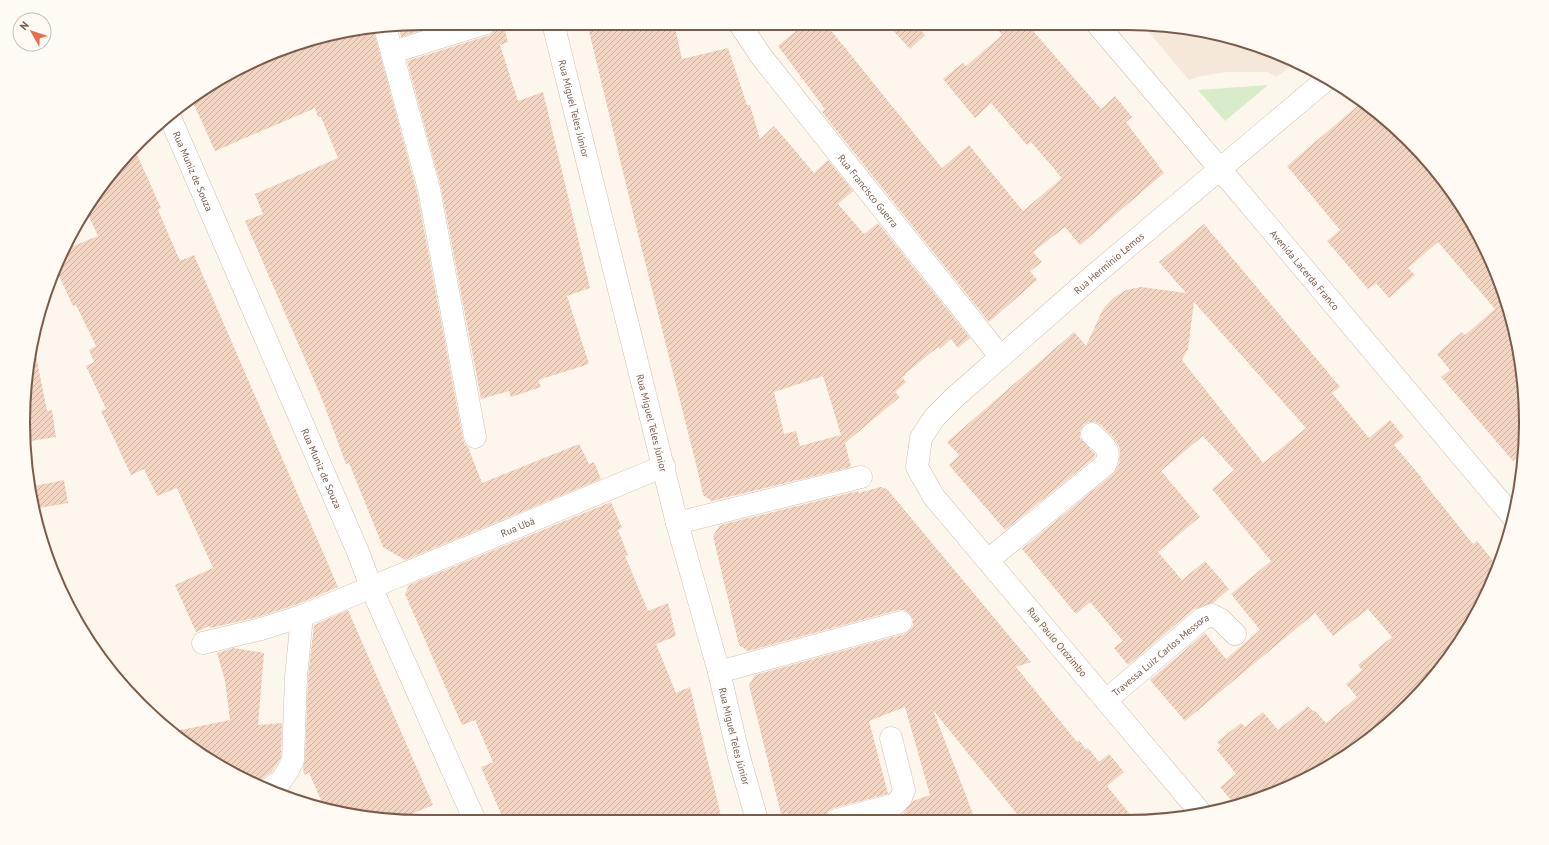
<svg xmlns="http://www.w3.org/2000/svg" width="1549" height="845" viewBox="0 0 1549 845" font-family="'PT Sans',sans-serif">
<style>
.residential{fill:#f5e8da}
.garden{fill:#d8ecc9}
.building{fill:url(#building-hatch);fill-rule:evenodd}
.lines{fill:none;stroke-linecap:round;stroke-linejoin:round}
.minor-casing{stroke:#d1beb0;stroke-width:23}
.minor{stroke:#fff;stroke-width:22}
.labels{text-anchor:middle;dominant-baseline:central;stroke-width:4;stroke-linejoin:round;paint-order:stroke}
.street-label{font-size:10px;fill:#7a5c4d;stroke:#fffaf3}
.rim{fill:none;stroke:#7a5c4d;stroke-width:2}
</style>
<defs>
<pattern id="building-hatch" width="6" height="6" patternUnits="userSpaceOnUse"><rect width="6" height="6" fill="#f3d5c3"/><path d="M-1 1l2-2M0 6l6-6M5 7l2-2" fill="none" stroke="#cab0a1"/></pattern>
</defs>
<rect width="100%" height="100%" fill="#fdf6ec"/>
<path class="residential" d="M1142 24H1152L1230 37 1294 63 1277 77 1267 72H1225L1197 77 1189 80Z"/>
<path class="garden" d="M1268 85 1225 121 1198 90Z"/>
<path class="building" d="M428 23H444L401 37 398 25Z
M498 23H503L508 42 500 45 518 101 543 92 590 288 567 296 589 364 538 380 541 387 511 397 509 391 481 399 441 187 407 61 490 35 495 31Z
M587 23H674L682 59 728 48 747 105H750L760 139 774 126 814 173 828 160 853 191 838 204 864 234 878 223 970 338 958 348 951 339 940 349 938 347 905 374 906 375 902 377 906 382 895 392 900 397 845 443 851 467 712 501 703 495 698 472 638 234ZM823 376 841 435 800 446 796 431 784 434 774 392Z
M805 23H825L942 168 969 145 1023 211 1062 178 1031 142 1027 145 991 103 975 118 943 79 963 63 966 66 1002 35 993 24H1027L1101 109 1115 96 1132 117 1126 122 1164 173 1080 245 1065 227 1033 252 1042 262 1030 271 1037 280 989 322 822 112 825 109 778 46Z
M887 24H915L925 35 910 49Z
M373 28 417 192 463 439 465 445 468 447 482 483 579 444 589 464 594 462 601 479 405 560 383 547 349 463 346 464 320 394 245 221 263 214 255 194 338 158 321 117H318L315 108 215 151 191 98 223 76 269 57V56L294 44 345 31Z
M1362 102 1390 122 1443 179 1485 246 1512 319 1525 396 1523 452 1513 461 1441 377 1450 370 1437 354 1462 332 1465 335 1495 309 1438 242 1408 268 1415 275 1389 298 1376 283 1368 289 1327 241 1340 230 1287 166Z
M134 148 161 208 158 210 180 261 194 255 338 587 298 604 258 617 210 628 209 626 196 632 175 585 213 568 177 488 157 496 144 469 131 475 101 411 106 409 86 366 94 362 89 350 96 346 76 305 73 306 55 267 64 250 98 236 86 210 90 201 122 159Z
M1204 224 1340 387 1332 393 1369 438 1390 420 1404 437 1394 445 1422 478 1421 479 1473 544 1477 541 1498 567 1473 622 1427 686 1348 755 1255 801 1235 805 1220 787 1236 774 1217 750 1221 746 1217 742 1241 723 1245 727 1263 712 1278 730 1308 706 1313 711 1314 710 1326 723 1357 697 1346 684 1362 670 1358 665 1392 637 1368 609 1333 636 1315 613 1185 721 1150 680 1205 633 1226 659 1260 630 1231 594 1271 561 1212 489 1234 470 1203 436 1161 471 1200 517 1158 552 1182 580 1205 561 1229 589 1213 603 1194 609 1128 665 1114 648 1123 641 1090 602 1076 614 1022 549 1113 474 1119 464 1120 453 1119 446 1113 437 1101 425 1095 422H1089L1083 425 1080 431V438L1095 454V457L1005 530 949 465 959 455 947 442 1074 332 1086 346 1103 309 1113 298 1126 290 1141 287 1186 293 1159 262ZM1194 302 1306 428 1263 463 1182 360 1188 349Z
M32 346H34L47 411 52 410 56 437 24 442V396Z
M64 480 68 503 34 509 30 487Z
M880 487 887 489 1031 662 1016 667 1077 742 1079 740 1086 750 1088 748 1099 762 1109 754 1124 772 1107 786 1134 819H1021L933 710 975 819 888 820 903 814 913 801 930 795 905 707 869 721 888 794 834 808 828 811 825 820H789L788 813 781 814 749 685 755 675 904 634 910 630 913 626V619L909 613 904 610H898L748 651 739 645 713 536 720 525 858 491 859 493Z
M611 502 622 528 618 530 628 555 625 556 648 611 668 603 676 636 656 644 676 693 690 687 722 820 504 821 481 767 493 762 475 720 462 725 405 594 409 585Z
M348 610 433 805 395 821 325 809 309 773 304 775 303 767 305 760 308 678 314 625Z
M234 648 264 653 258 725 282 723 281 757 271 773 263 778 259 782 223 769 179 739 171 732 230 720 225 681 217 653Z"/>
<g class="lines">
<defs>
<g id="minor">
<path id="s1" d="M553 23 677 523 719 672 739 757 757 820"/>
<path id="s2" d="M739 23 761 56 1000 356"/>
<path id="s3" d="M1097 24 1220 169 1513 517"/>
<path d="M385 27 429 189 475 437"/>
<path d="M393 52 486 23"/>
<path id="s4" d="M169 115 358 552 371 587 475 821"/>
<path d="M677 523 861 477"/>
<path d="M988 560 1105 465C1113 449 1103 445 1092 434"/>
<path id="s5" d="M203 643 261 629 302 616 664 466"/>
<path d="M719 672 901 622"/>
<path id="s6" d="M1106 700 1202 619 1212 615 1220 619 1235 634"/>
<path d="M270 788 280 782 287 772 293 760 296 677 302 616"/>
<path id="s7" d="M1201 813 934 497 917 467 921 438 934 418 955 397 1093 276 1328 78"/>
<path d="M837 820 894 805 901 798 904 790 891 738"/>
</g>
</defs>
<use href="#minor" class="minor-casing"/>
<use href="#minor" class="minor"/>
</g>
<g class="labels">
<g class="street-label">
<text stroke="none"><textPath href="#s1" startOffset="88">Rua Miguel Teles Júnior</textPath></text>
<text stroke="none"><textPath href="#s4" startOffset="61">Rua Muniz de Souza</textPath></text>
<text stroke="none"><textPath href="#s2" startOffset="212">Rua Francisco Guerra</textPath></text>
<text stroke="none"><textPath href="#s7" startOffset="735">Rua Hermínio Lemos</textPath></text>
<text stroke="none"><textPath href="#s3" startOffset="322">Avenida Lacerda Franco</textPath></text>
<text stroke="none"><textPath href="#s1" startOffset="412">Rua Miguel Teles Júnior</textPath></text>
<text stroke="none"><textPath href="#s4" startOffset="385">Rua Muniz de Souza</textPath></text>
<text stroke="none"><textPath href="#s5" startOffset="336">Rua Ubá</textPath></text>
<text transform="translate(1057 642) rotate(50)">Rua Paulo Orozimbo</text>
<text stroke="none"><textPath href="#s6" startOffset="71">Travessa Luiz Carlos Messora</textPath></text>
<text stroke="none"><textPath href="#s1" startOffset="736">Rua Miguel Teles Júnior</textPath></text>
</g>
</g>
<path d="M0 0H1549V845H0ZM422 30H1127A392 392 0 0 1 1519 422V423A392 392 0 0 1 1127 815H422A392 392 0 0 1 30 423V422A392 392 0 0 1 422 30Z" fill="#fffaf3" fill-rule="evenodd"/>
<path class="rim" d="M422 30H1127A392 392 0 0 1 1519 422V423A392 392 0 0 1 1127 815H422A392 392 0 0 1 30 423V422A392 392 0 0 1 422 30Z"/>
<g transform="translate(32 32) rotate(309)"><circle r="19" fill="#fffaf3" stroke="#cabbb1"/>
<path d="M0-3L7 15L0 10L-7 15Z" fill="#e76f51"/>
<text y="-6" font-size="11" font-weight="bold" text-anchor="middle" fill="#7a5c4d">N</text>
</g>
</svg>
